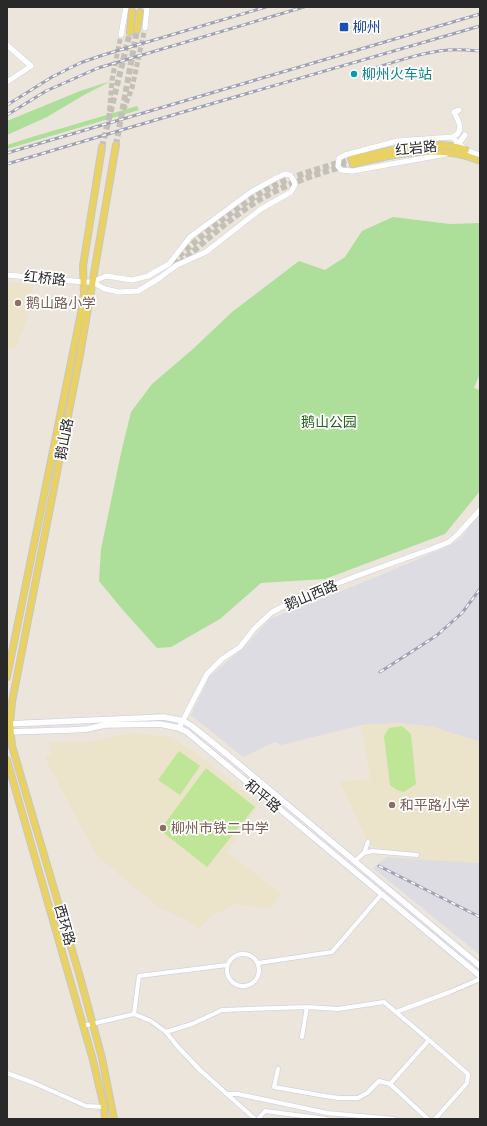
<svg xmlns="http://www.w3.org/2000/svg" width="487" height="1126" viewBox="0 0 487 1126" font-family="Jost,'Noto Sans SC',sans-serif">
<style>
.industrial{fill:#dedce3}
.education{fill:#ece3cb}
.green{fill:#addf9a}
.pitch{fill:#bfe696}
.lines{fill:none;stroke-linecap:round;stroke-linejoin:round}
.tertiary-tunnel{stroke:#c4bfb7;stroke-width:5;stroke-dasharray:5 2.5;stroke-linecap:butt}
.primary-tunnel{stroke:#c4bfb7;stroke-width:6;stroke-dasharray:6 3;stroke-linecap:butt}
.minor-casing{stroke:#d1d3e1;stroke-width:5.5}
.tertiary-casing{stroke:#d1d3e1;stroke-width:6}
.secondary-casing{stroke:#d1d3e1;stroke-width:7}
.primary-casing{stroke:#c7c7c7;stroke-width:8}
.minor{stroke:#fff;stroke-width:4}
.tertiary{stroke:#fff;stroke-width:5}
.secondary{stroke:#fff;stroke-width:5.5}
.primary{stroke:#e9d262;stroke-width:6}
.rail-casing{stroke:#9fa0b3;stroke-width:3}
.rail{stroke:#fff;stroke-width:1.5;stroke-dasharray:4.5;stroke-linecap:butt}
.transit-dot{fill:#1a4fb4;stroke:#fff;stroke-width:1.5}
.culture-dot{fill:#0f9aa8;stroke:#fff;stroke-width:1.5}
.education-dot{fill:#8d6e63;stroke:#fff;stroke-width:1.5}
.labels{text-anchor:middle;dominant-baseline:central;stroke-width:3.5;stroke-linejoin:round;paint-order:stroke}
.transit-label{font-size:14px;fill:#164399;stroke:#fff;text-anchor:start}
.culture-label{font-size:14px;fill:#0d838f;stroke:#fff;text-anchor:start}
.street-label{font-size:14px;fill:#292929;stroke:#fff}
.education-label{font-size:14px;fill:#785e54;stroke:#fff;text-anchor:start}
.park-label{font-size:14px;fill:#27621d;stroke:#fff}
</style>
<rect width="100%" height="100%" fill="#ebe5db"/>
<path class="industrial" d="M480 515V742L433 727 399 723 362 725 281 745 275 742 243 757 191 715 209 677 244 647 270 619 379 576 453 544 462 537 473 521Z
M387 857 480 863V955L373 868Z"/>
<path class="education" d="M7 281 33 286 27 321 15 349 7 348Z
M399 723 433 727 480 742V863L417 859V852L378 849 368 842 340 782 370 779 362 725Z
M131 733 169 737 196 753 259 804 227 852 281 894 271 909 236 904 212 916 199 929 187 920 160 908 97 856 45 758 52 752 50 742H89Z"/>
<path class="green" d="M111 81 84 95 47 117 7 135V121L80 91Z
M137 106 139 110 7 149V145L32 137Z
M393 217 450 224 480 223V373L474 388 480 390V491L445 534 325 579 261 583 220 619 171 647 157 648 122 609 99 581 101 549 121 453 131 412 152 384 193 349 232 312 299 261 325 270 345 257 362 231Z"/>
<path class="pitch" d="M402 726 411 734 416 784 404 792 397 790 390 785 384 736 389 728Z
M179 751 200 766 180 795 158 780Z
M206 768 255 807 207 867 160 830Z"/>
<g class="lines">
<path class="tertiary-tunnel" d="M121 117 132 88 145 28
M109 118 112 80 121 35"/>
<path class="primary-tunnel" d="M116 145 137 30
M102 147 130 32
M172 262C205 233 239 203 278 184 301 173 326 167 351 159
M180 263C205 241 230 218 259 200 288 183 321 172 353 164"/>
<defs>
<path id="minor" d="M364 853 368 842
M355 861 364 853 372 851 417 855
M227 970a16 16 0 1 1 32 0a16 16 0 1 1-32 0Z
M258 963 332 952 381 895
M396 1012 450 992 480 979
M134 1014 139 976 227 965
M83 1026 134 1014 151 1021 166 1032 178 1047 201 1071 255 1119
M166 1032 192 1024 222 1010 307 1007 338 1009 384 1002 429 1040 468 1074 467 1083 435 1119
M302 1037 307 1007
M278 1069 274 1087 325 1096 339 1098H358L367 1093 379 1081 390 1084 428 1119
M7 1073 34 1083 86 1106 104 1107
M390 1084 429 1040
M227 1094H238L327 1113 394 1119
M258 1119 265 1111 326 1119"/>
<path id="tertiary" d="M145 28 147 7
M121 35 126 7
M7 45 31 66 7 82
M452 137 466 150 480 155
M456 144 460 142 465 135
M446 154 353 171 341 170 338 166 339 158 345 155 397 141 452 137C465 132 459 122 454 112L459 110
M7 275 84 282H92L106 276 132 280 148 276 169 264 190 237 251 192 278 177 285 174 290 175 294 181 295 185 291 192 261 209 206 252 177 265 158 279 138 291 119 292 105 289 92 282
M179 728 207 674 222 659 240 647 254 629 272 612 300 598 354 577 434 548 449 542 458 534 480 510"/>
<path id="secondary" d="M7 724 164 717 184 721 193 727 223 751 480 966
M7 732 70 730 87 729 105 725 160 724 179 728 187 732 480 976"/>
<path id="primary" d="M137 30 140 12
M130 32 132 11
M351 159C382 153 419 141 451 146 456 147 461 148 466 150
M353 164C393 154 438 144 478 160
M7 677 81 313 84 294 83 266 102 147
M7 760 93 1060 104 1107 105 1119
M114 1119 102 1058 80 977 12 746 10 724 12 702 80 355 116 145"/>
</defs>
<use href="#minor" class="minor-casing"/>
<use href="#tertiary" class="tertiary-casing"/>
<use href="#secondary" class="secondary-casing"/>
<use href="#primary" class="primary-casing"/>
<use href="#minor" class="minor"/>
<use href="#tertiary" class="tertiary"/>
<use href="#secondary" class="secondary"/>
<use href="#primary" class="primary"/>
<defs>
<path id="rail" d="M378 67C401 60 424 52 448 50 459 49 469 50 480 51
M7 105 52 77 80 63 103 55 266 7
M7 115 46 91 98 68 304 7
M7 153 480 14
M7 164 135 126 480 26
M380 672 436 636 462 613 480 589
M379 866 480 917"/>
</defs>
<use href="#rail" class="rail-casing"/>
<use href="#rail" class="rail"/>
</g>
<rect class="transit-dot" x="339" y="22" width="10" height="10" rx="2"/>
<circle class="culture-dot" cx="354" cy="74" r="4"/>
<g class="education-dot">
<circle cx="18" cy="303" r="4"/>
<circle cx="392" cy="805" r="4"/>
<circle cx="163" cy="828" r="4"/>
</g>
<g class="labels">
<g class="transit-label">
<text x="353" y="27">柳州</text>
</g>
<g class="culture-label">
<text x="362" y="74">柳州火车站</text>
</g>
<g class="street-label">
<text transform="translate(416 148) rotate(-6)">红岩路</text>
<text transform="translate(45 278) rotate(6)">红桥路</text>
<text transform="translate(64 439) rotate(-79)">鹅山路</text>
<text transform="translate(311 595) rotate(-23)">鹅山西路</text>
<text transform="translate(263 796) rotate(40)">和平路</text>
<text transform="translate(65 925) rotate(74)">西环路</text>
</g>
<g class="education-label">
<text x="26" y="303">鹅山路小学</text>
<text x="400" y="805">和平路小学</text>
<text x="171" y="828">柳州市铁二中学</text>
</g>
<g class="park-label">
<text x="329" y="422">鹅山公园</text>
</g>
</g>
<rect width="487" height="1126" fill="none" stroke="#292929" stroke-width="16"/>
</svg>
